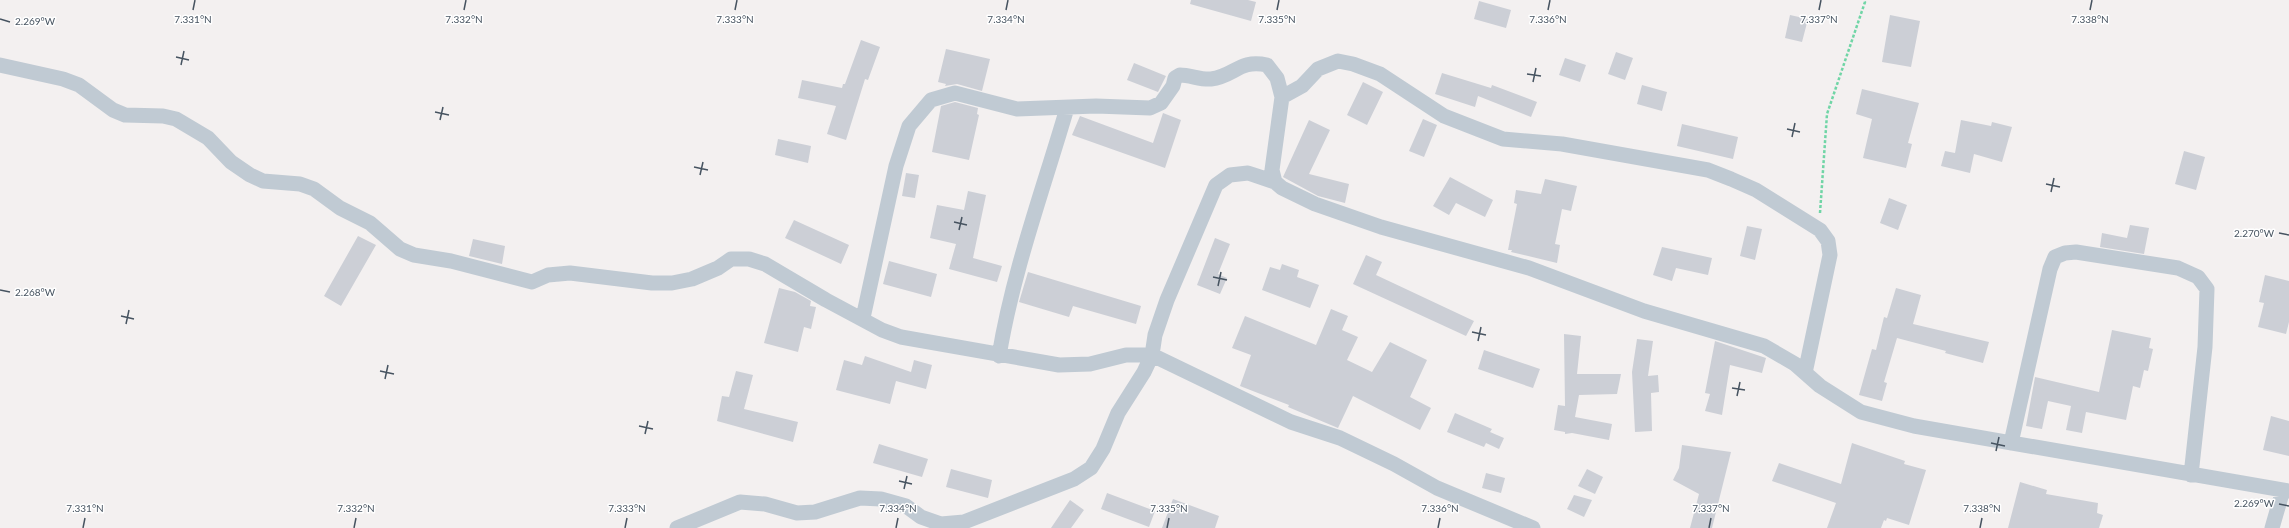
<svg xmlns="http://www.w3.org/2000/svg" width="2289" height="528" viewBox="0 0 2289 528" font-family="Lato,sans-serif">
<style>
.building{fill:#cccfd6}
.lines{fill:none;stroke-linecap:round;stroke-linejoin:round}
.path{stroke:#70d5a6;stroke-width:2.5;stroke-dasharray:3 2;stroke-linecap:butt}
.street{stroke:#c0cad3;stroke-width:15}
.ticks{fill:none;stroke:#465360;stroke-width:1.5}
.ticks-label{font-size:10px;text-anchor:middle;fill:#465360;stroke:#fff;stroke-width:3;stroke-linejoin:round;paint-order:stroke}
</style>
<rect width="100%" height="100%" fill="#f3f0f0"/>
<path class="building" d="M1191 0H1248L1256 2 1251 21 1190 4Z
M1479 1 1511 10 1506 28 1474 19Z
M1790 15 1808 19 1802 42 1785 38Z
M1890 15 1920 21 1911 67 1882 62Z
M861 40 880 47 868 80 865 79 846 140 827 134 836 106 798 98 802 80 842 88 843 84H845Z
M946 49 990 59 982 91 957 84 945 86 946 84 938 82Z
M1616 52 1633 58 1625 80 1608 74Z
M1565 58 1586 65 1580 82 1559 75Z
M1134 63 1166 76 1158 92 1127 80Z
M1442 73 1491 88 1492 85 1537 102 1531 117 1478 96 1475 107 1435 94Z
M1363 82 1383 92 1367 125 1347 115Z
M1642 85 1667 92 1662 111 1637 104Z
M1862 89 1919 103 1908 143 1912 144 1906 168 1863 158 1872 119 1856 114Z
M955 102 978 108 977 114 979 115 969 160 932 152 941 106Z
M1163 113 1181 120 1165 168 1072 135 1080 116 1153 143Z
M1423 119 1437 125 1424 157 1409 151Z
M1309 120 1330 130 1309 174 1349 184 1345 203 1318 196 1283 177Z
M1961 120 1991 126 1992 122 2012 127 2002 162 1974 154 1970 173 1941 166 1945 151 1955 153Z
M1682 124 1738 137 1733 159 1677 146Z
M778 139 811 146 808 163 775 155Z
M2184 151 2205 157 2196 190 2175 184Z
M906 173 919 175 915 198 902 196Z
M1450 177 1493 200 1485 217 1456 203 1449 215 1433 206Z
M1545 179 1577 186 1571 211 1562 209 1555 244 1560 245 1557 263 1511 252 1512 250H1508L1517 204 1514 203 1516 190 1541 194Z
M968 191 986 195 973 258 1002 266 997 282 949 269 956 244 930 238 937 205 964 210Z
M1889 198 1907 205 1898 230 1880 223Z
M794 220 849 245 841 264 785 238Z
M2130 225 2149 228 2144 254 2100 247 2102 233 2127 238Z
M1747 226 1762 229 1755 260 1740 256Z
M358 236 376 245 341 306 324 296Z
M1215 238 1230 244 1218 274 1227 278 1220 294 1197 285Z
M473 239 505 246 502 264 469 256Z
M1662 247 1712 258 1708 275 1676 268 1672 281 1653 275Z
M1366 255 1382 262 1376 275 1474 321 1466 336 1353 284Z
M889 261 937 274 931 297 883 284Z
M1282 264 1299 270 1297 277 1319 285 1310 308 1262 290 1270 267 1280 270Z
M1028 272 1141 306 1136 324 1073 306 1069 317 1019 302Z
M2265 275 2289 281V322L2286 334 2258 327 2264 303 2259 302Z
M779 288 795 292 811 301 810 306 816 307 811 329 804 327 798 352 764 343Z
M1896 288 1921 295 1913 324 1989 342 1983 363 1945 353 1946 351 1897 338 1884 382 1887 383 1882 401 1859 395 1872 349 1876 350 1884 317 1887 318Z
M1331 309 1348 316 1342 330 1358 337 1347 360 1372 372 1390 342 1427 360 1410 397 1431 408 1420 430 1353 396 1338 428 1288 407 1289 405 1240 386 1251 355 1232 348 1245 316 1316 345Z
M2112 330 2151 338 2149 348 2153 349 2148 371 2144 370 2140 388 2133 386 2126 420 2086 412 2082 433 2066 430 2071 406 2048 401 2042 429 2026 426 2035 377 2099 392Z
M1564 334 1581 336 1577 374H1621L1617 394 1579 395 1575 417 1612 424 1609 440 1572 433 1565 434V432L1554 430 1558 405 1565 406Z
M1637 339 1653 341 1648 376 1658 375 1659 392 1651 393 1652 431 1635 432 1632 372Z
M1715 341 1766 358 1762 373 1730 365 1722 415 1705 411 1710 394 1705 393Z
M1484 350 1540 369 1533 388 1478 369Z
M865 356 911 372 914 360 932 365 926 389 896 381 890 404 836 390 844 360 862 365Z
M736 371 753 375 744 409 798 422 793 442 717 421 722 396 729 397Z
M1455 413 1492 429 1490 432 1504 438 1499 449 1486 443 1484 447 1447 432Z
M2271 416 2289 421V456L2263 450Z
M1852 443 1905 461 1904 464 1926 470 1909 525 1887 518 1886 521 1884 520 1881 528H1827L1836 503 1772 481 1779 463 1841 484Z
M879 444 928 459 922 477 873 463Z
M1682 445 1731 452 1712 528H1690L1699 494 1673 480 1679 468Z
M951 469 992 480 988 498 946 487Z
M1587 469 1603 477 1595 494 1578 486Z
M1486 473 1505 478 1501 493 1482 488Z
M2020 482 2047 490 2046 494 2098 503 2097 513 2103 515 2099 528H2008Z
M1107 493 1155 511 1149 527 1101 509Z
M1574 495 1592 500 1584 517 1567 509Z
M1173 499 1219 516 1215 528H1162Z
M1070 500 1084 510 1071 528H1051Z"/>
<g class="lines">
<path class="path" d="M1820 213 1827 114 1865 2 1864 0"/>
<path class="street" d="M0 65 63 79 79 85 113 110 125 115 163 116 176 119 208 138 231 162 250 175 263 181 300 184 314 189 340 208 370 223 400 249 414 255 451 261 532 282 548 275 570 273 652 283H672L692 279 718 268 731 259H749L765 264 826 300 882 330 901 337 1059 365 1090 364 1126 355H1152L1291 422 1340 438 1394 464 1437 488 1533 528
M1282 97 1302 86 1318 69 1338 61 1353 64 1380 74 1444 116 1503 139 1562 144 1708 170 1731 179 1756 190 1820 230 1828 241 1830 255 1805 373
M863 318 896 166 909 126 931 100 955 93 1017 109 1096 106 1150 108 1161 103 1173 86 1175 78 1180 75C1190 75 1201 80 1211 79 1235 76 1239 59 1267 65L1277 78 1282 97 1272 170 1275 182
M999 356C1013 271 1043 190 1067 108
M2011 443 2050 269 2055 257 2065 253 2076 252 2178 268 2198 277 2207 289 2205 347 2191 475
M677 528 740 502 765 504 797 513 815 512 860 498 881 499 906 506 921 517 941 524 964 522 1074 479 1091 468 1103 449 1118 413 1144 372 1152 355 1155 335 1167 300 1216 185 1230 175 1248 173 1275 182 1282 188 1315 204 1381 227 1529 268 1644 311 1764 346 1795 364 1820 386 1861 412 1914 426 2289 491
M2272 528 2283 490"/>
</g>
<path class="ticks" d="M193 10 195 0M464 10 466 0M735 10 737 0M1006 10 1008 0M1277 10 1279 0M1548 10 1550 0M1819 10 1821 0M2090 10 2092 0M0 19 10 22M176 57 189 60M181 65 184 51M1527 74 1541 76M1533 82 1536 68M435 112 449 115M440 120 443 107M1787 129 1800 132M1792 137 1795 123M694 167 708 170M700 175 703 162M2046 184 2060 187M2051 192 2054 178M954 222 967 225M959 230 962 217M2279 233 2289 235M1213 277 1227 280M1218 286 1221 272M0 290 10 292M121 316 134 319M126 324 129 310M1472 332 1486 335M1478 341 1481 327M380 371 394 374M385 379 388 365M1732 388 1745 390M1737 396 1740 382M639 426 653 429M645 434 648 421M1991 443 2005 446M1996 451 1999 437M899 481 912 484M904 489 907 476M2279 504 2289 506M83 528 85 518M354 528 356 518M625 528 627 518M896 528 898 518M1167 528 1169 518M1438 528 1440 518M1709 528 1711 518M1980 528 1982 518"/>
<g class="ticks-label">
<text x="193" y="23">7.331°N</text>
<text x="464" y="23">7.332°N</text>
<text x="735" y="23">7.333°N</text>
<text x="1006" y="23">7.334°N</text>
<text x="1277" y="23">7.335°N</text>
<text x="1548" y="23">7.336°N</text>
<text x="1819" y="23">7.337°N</text>
<text x="2090" y="23">7.338°N</text>
<text x="35" y="25">2.269°W</text>
<text x="2254" y="237">2.270°W</text>
<text x="35" y="296">2.268°W</text>
<text x="2254" y="507">2.269°W</text>
<text x="85" y="512">7.331°N</text>
<text x="356" y="512">7.332°N</text>
<text x="627" y="512">7.333°N</text>
<text x="898" y="512">7.334°N</text>
<text x="1169" y="512">7.335°N</text>
<text x="1440" y="512">7.336°N</text>
<text x="1711" y="512">7.337°N</text>
<text x="1982" y="512">7.338°N</text>
</g>
</svg>
